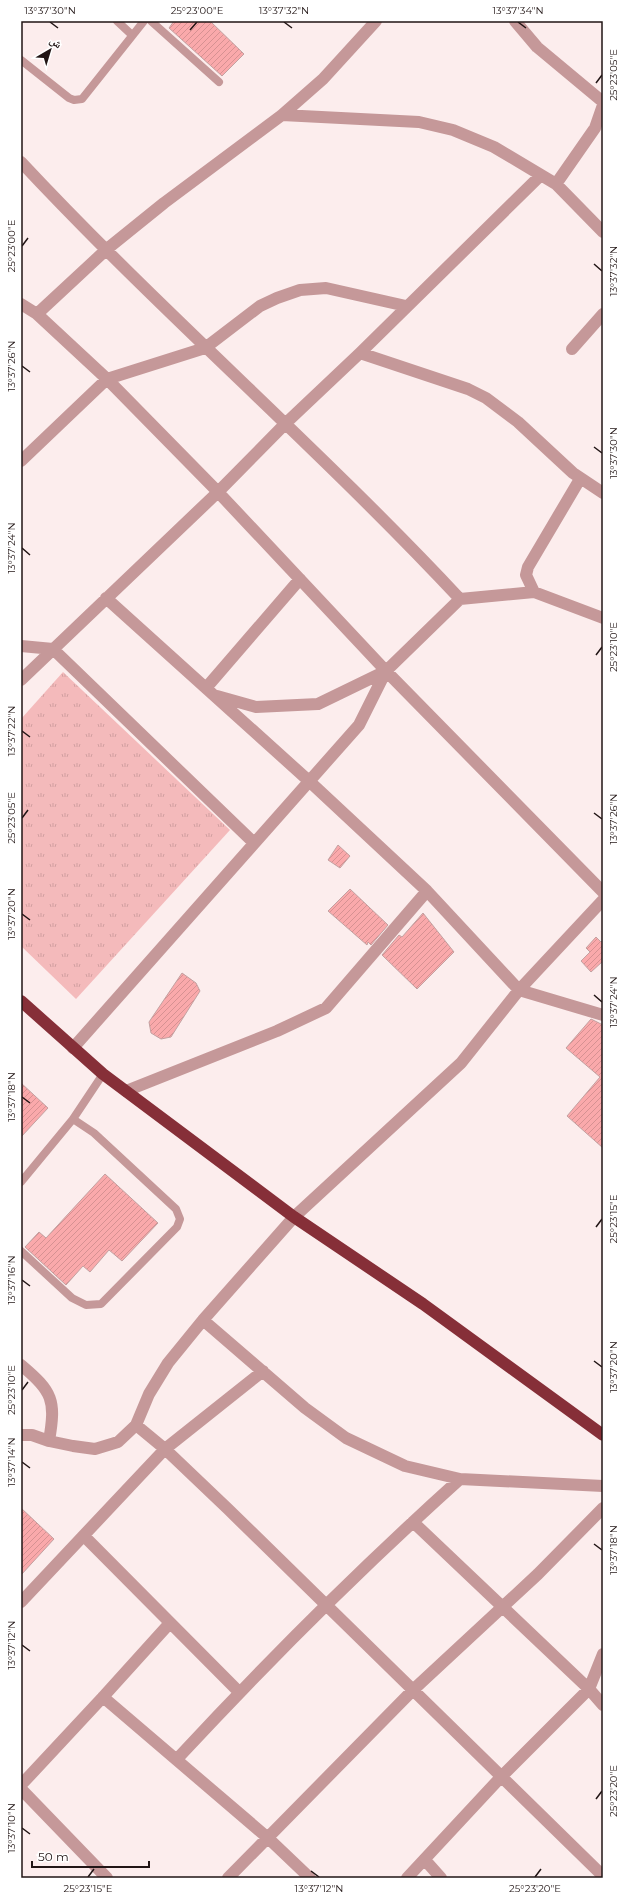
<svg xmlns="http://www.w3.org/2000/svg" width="624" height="1899" viewBox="0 0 624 1899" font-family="Montserrat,'Noto Naskh Arabic',sans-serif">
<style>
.grass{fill:url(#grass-tufts)}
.building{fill:url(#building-hatch);stroke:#c3a1a1}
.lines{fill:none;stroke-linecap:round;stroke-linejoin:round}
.lane{stroke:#c59899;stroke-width:8}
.street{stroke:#c59899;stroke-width:12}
.highway{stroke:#862f38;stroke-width:12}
.ticks{fill:none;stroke:#211515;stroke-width:1.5}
.neatline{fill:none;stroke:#211515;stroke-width:1.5}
.ticks-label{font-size:10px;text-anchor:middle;fill:#211515}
</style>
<defs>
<pattern id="grass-tufts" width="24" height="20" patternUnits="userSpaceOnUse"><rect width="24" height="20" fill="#f4babb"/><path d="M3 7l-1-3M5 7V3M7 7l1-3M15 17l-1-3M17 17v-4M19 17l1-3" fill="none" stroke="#d19fa0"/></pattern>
<pattern id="building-hatch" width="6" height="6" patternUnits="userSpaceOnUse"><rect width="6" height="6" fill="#faa9ab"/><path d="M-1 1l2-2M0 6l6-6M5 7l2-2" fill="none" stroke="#d69192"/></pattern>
</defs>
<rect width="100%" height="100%" fill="#fceded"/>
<path class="grass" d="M63 672 230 830 76 999 21 946V719Z"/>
<path class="building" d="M174 21H210L244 54 222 76 169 28Z
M338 845 350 856 340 868 328 860Z
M350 889 388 925 371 945 368 942 367 945 328 911Z
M423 913 454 952 417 989 382 955 399 935 402 937Z
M596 937 601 942 603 940V963L602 962 591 972 581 961 590 952 586 948Z
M182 973 196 983 200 991 171 1037 161 1039 151 1033 149 1022Z
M591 1019 603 1025V1148L567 1116 600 1077 566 1048Z
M21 1083 48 1108 21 1137Z
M105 1174 158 1223 122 1261 109 1250 90 1272 83 1266 66 1285 25 1247 39 1232 46 1238Z
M21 1508 54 1539 21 1575Z"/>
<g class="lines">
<path class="lane" d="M117 21 132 35
M151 21 219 82
M21 60 69 98 74 100 82 99 144 21
M21 1182 73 1119 103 1074
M21 1251 72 1298 86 1305 101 1304 177 1227 180 1219 176 1209 94 1133 73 1119"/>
<path class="street" d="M515 21 537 47 603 102
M282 115 419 122 453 130 494 147 556 184 603 232
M21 162C162 313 319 448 460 599
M556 184 595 128 603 105
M21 304 37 314 107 379 218 492 386 671 603 892
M37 314 107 249 164 203 282 115 323 79 376 21
M572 349 603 314
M360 353 468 389 486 398 518 422 573 473 603 493
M21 461 107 379 205 348 260 306 277 298 300 290 326 288 406 306
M534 592 526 575 528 567 580 479
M106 598 309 781 427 891 519 990 603 1015
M21 646 53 649 254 843
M21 680 218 492 286 423 360 353 541 175
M206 688 300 579
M217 696 256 707 318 704 386 671
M73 1048 359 725 386 671 460 599 534 592 603 618
M126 1091 277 1031 326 1008 427 891
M203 1320 305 1408 346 1438 405 1466 460 1479 603 1486
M21 1365C53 1392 56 1400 49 1441
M136 1425 165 1449 228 1509 603 1876
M21 1435H32L49 1441 73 1446 95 1449 118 1442 136 1425 149 1394 168 1363 203 1320 294 1217 461 1063 519 990 603 900
M413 1522 589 1689 603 1705
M84 1536 239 1692
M21 1602 165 1449 263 1371
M103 1697 268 1838 310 1878
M177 1759C267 1662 361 1568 460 1479
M21 1785 103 1697 169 1624
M21 1789 107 1878
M425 1860 441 1878
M228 1878 413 1690 538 1574 603 1508
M407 1878 501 1777 589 1689 603 1654"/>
<path class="highway" d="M21 1001 103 1074 294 1217 423 1304 603 1435"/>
</g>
<path class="ticks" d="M50 22 58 28M284 22 292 28M518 22 526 28M190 30 197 22M596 83 602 75M22 246 28 238M594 264 602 271M22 366 30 372M594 447 602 453M22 548 30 555M596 655 602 647M22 731 30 737M594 813 602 819M22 818 28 810M22 914 30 920M594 995 602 1002M22 1097 30 1103M596 1227 602 1219M22 1280 30 1286M594 1361 602 1367M22 1390 28 1382M22 1462 30 1468M594 1544 602 1550M22 1645 30 1651M596 1799 602 1791M22 1828 30 1834M311 1871 319 1877M88 1877 94 1869M535 1877 541 1869"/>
<rect width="624" height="1899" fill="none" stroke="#ffffff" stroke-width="44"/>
<g transform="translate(50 50) rotate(38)" stroke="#ffffff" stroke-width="3" paint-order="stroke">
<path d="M0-3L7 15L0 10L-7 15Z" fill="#211515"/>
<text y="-6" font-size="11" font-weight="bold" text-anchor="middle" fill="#211515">ش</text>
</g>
<path d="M32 1861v6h117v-6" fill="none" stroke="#211515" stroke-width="2"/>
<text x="38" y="1861" font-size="12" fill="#211515" stroke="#ffffff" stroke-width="3" paint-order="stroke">50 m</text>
<rect x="22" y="22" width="580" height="1855" class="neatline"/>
<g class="ticks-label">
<text x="50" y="14">13°37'30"N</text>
<text x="197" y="14">25°23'00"E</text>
<text x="284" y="14">13°37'32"N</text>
<text x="518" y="14">13°37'34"N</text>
<text transform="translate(613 75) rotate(-90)" y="4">25°23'05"E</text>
<text transform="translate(11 246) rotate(-90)" y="4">25°23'00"E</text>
<text transform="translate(613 271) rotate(-90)" y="4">13°37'32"N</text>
<text transform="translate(11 366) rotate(-90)" y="4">13°37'26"N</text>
<text transform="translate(613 453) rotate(-90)" y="4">13°37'30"N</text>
<text transform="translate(11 548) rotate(-90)" y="4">13°37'24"N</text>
<text transform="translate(613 647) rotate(-90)" y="4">25°23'10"E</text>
<text transform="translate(11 731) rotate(-90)" y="4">13°37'22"N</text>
<text transform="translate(11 818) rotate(-90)" y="4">25°23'05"E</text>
<text transform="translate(613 819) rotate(-90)" y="4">13°37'26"N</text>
<text transform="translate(11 914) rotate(-90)" y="4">13°37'20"N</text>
<text transform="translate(613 1002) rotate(-90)" y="4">13°37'24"N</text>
<text transform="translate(11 1097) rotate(-90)" y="4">13°37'18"N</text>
<text transform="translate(613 1219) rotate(-90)" y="4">25°23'15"E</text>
<text transform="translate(11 1280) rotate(-90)" y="4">13°37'16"N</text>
<text transform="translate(613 1367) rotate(-90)" y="4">13°37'20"N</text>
<text transform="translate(11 1390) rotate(-90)" y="4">25°23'10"E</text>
<text transform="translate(11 1462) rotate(-90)" y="4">13°37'14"N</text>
<text transform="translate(613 1550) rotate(-90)" y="4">13°37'18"N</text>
<text transform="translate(11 1645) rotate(-90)" y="4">13°37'12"N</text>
<text transform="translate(613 1791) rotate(-90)" y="4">25°23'20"E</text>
<text transform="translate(11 1828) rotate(-90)" y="4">13°37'10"N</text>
<text x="88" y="1892">25°23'15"E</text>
<text x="319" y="1892">13°37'12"N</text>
<text x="535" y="1892">25°23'20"E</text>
</g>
</svg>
